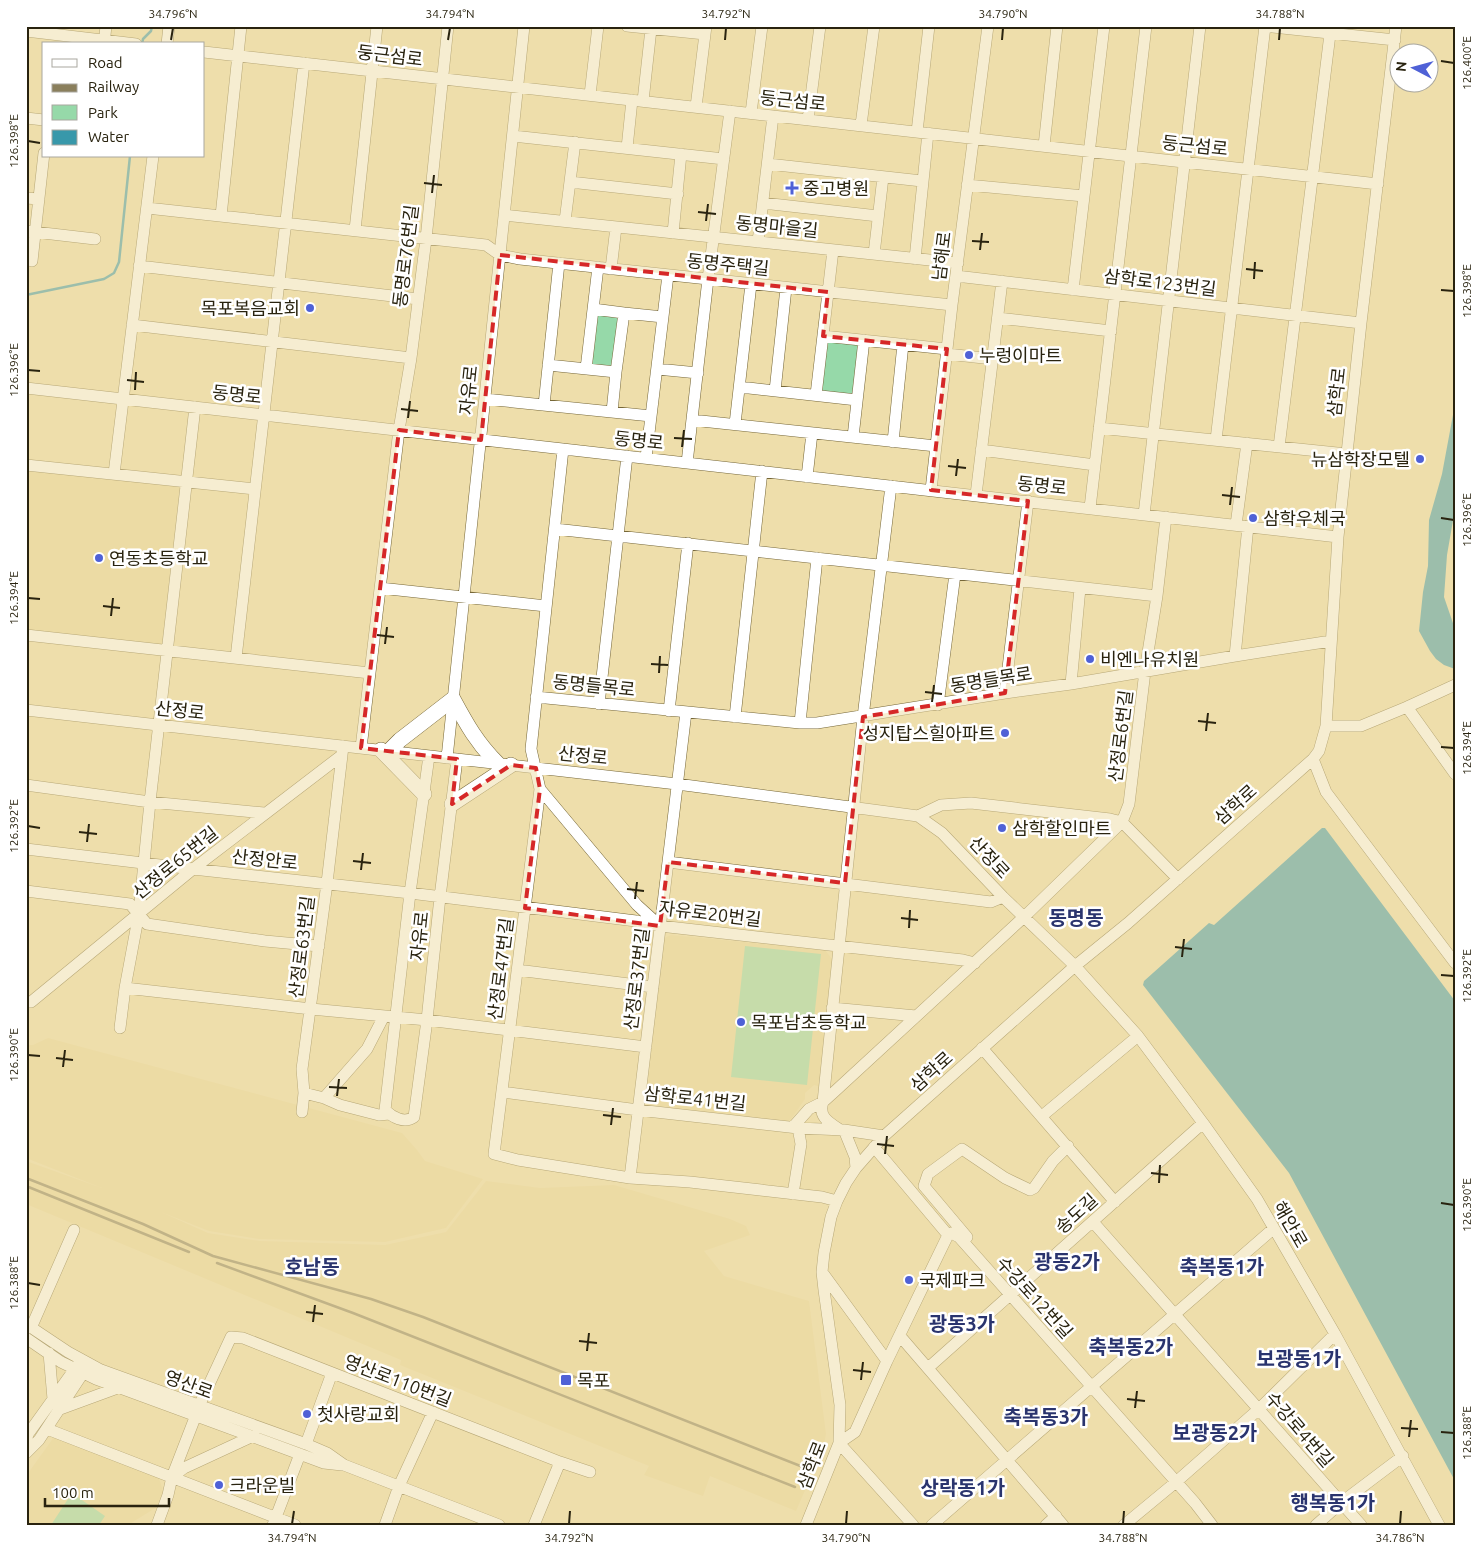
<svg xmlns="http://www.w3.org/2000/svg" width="1481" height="1551" viewBox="0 0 1481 1551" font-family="Ubuntu,'Noto Sans KR',sans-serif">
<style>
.built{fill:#e9d79c}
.green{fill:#96d9a9}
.water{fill:#3898aa}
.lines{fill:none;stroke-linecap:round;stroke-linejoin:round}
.stream{stroke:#3898aa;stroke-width:2.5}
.minor-casing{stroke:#766738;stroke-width:12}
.major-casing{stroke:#766738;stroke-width:16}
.minor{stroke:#fff;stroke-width:11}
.major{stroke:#fff;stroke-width:15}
.rail{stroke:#8a7f5c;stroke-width:2.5}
.marked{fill:none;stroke:#d62828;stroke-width:4;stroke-dasharray:10 6;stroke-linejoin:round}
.ticks{fill:none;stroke:#29230f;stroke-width:2}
.poi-dot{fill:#4f61d6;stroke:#fff;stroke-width:2}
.labels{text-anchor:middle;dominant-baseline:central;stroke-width:5;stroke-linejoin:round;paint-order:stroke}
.street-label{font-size:18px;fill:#29230f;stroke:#fff}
.poi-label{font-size:18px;fill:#29230f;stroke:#fff;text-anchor:start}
.quarter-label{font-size:20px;font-weight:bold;fill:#2a346e;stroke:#fff}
.neatline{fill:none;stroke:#29230f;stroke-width:2}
.ticks-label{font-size:12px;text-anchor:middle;fill:#29230f}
</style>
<rect width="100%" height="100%" fill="#eedeab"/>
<path class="built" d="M26 467 180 485 162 646 26 630Z
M671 935 825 950 832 959 821 1087 814 1085 805 1093V1099L789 1122 652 1105 646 1100 664 938Z
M48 1038 402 1133 417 1150 425 1161 483 1179 446 1228 385 1242 259 1239 209 1231 161 1212 208 1233 260 1241 385 1245 446 1232 486 1181 540 1188 614 1185 730 1219 746 1226 750 1235 704 1251 724 1276 809 1301 826 1434 823 1449 796 1511 710 1476 703 1496 644 1475 649 1466 400 1365 401 1360 26 1204V1161L102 1188 26 1158V1045H33Z
M54 1437 159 1478 163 1491 157 1507 128 1525H26V1476Z"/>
<path class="green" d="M597 312 621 315 614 370 591 367Z
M826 338 861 342 855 396 820 393Z
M745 946 821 954 807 1085 731 1077Z
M76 1496 105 1516 99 1525H51L68 1499Z"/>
<path class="water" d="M1455 404V509L1447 555 1444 597 1455 629V669L1444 665 1436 659 1430 651 1419 631 1423 592 1428 566 1429 520 1442 474Z
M1322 828H1325L1455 1001V1481L1289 1173 1143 985 1144 981 1209 923 1214 925Z"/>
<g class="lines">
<path class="stream" d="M142 44 143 39 151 31 152 26
M26 295 104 279 114 273 119 262 130 156"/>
<defs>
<path id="minor" d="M627 26 705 34
M1263 26 1395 40
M26 31 136 44
M104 44 106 26
M167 44 169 26
M204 52 1378 184
M590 95 598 26
M643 101 651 29
M696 107 706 26
M751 113 762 26
M26 118 44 120
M808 120 820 26
M861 125 874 26
M917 132 929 26
M513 136 724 159
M1044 146 1057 26
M627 148 632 100
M768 164 922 181
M570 182 678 194
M967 185 1084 196
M26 198 39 199
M763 203 878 216
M147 208 486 245 500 255 520 259 952 305
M504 215 958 263
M221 216 241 26
M565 221 575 142
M355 230 377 26
M26 231 95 239
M673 233 681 154
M758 242 773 116
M874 254 883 177
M915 259 928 133
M32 261 44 153
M139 266 418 299
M611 269 616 227
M956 276 1361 323
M1073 290 1104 26
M593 309 624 313
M998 318 1111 331
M132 325 411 358
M823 336 947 349
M947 354 993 359
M548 365 616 372 624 313 663 317
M586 369 598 267
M657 369 698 373
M740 387 857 400
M26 388 1338 537
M775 391 786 288
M816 395 833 250
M485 399 651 416
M544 405 559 263
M612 412 616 372
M692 420 936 446
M735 424 751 284
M1099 428 1347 454
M853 437 864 340
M1216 440 1265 26
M893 442 903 344
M1279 447 1331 26
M563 449 531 749 540 789 637 905 659 925
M981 450 1095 465
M646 458 668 275
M687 463 708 279 730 111
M26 465 255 489
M114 474 153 156
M807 477 812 433
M931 490 952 305 988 26
M976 495 1002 281
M1090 508 1146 26
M1144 515 1200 26
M1236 525 1247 443
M555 529 1157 596
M380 588 546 606
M26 635 370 673
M1235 656 1248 526
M236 658 304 63
M1071 684 1080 588
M1005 693 1028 501
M536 697 800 723H817L1005 693 1071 684 1235 656 1331 641
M599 704 627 456
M938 705 955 574
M1407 707 1455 685
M26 710 677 784 918 816 942 833 1003 897 1075 966 1138 1036 1203 1123 1257 1199 1335 1334 1439 1525
M669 711 688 543
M735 717 762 471
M800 723 817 558
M1326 726H1361L1407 707 1455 774
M361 748 399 430 411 358 426 239 448 26
M429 756 410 893 385 1110C392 1117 404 1124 414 1117L427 1020 440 897 457 759
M447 758 524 26
M1313 759 1326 792 1455 963
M26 785 150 802 264 813
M540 789 494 1154 518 1160 630 1178 690 1182 822 1197 837 1201
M918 816 941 805 971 803 1110 819 1122 822 1178 879
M26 849 193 869 410 893 636 921 660 926 963 960 975 963
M668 862 991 902 1003 897
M26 891 130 904 147 924 265 941 319 946
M517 970 653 987
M125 988 311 1009 427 1020 646 1047
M26 1002H31L193 869 342 755 343 746
M832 1008 916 1016
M120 1028 125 988 139 913 150 802 195 407
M982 1048 1115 1202
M502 1092 638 1110 798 1128 844 1130 884 1136
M304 1093 324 1098 340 1105 379 1115 389 1114
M324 1098 367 1049 384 1016
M302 1112 304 1093 302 1069 327 883 342 755
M1042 1116 1138 1036
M793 1127 809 1109 823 1102 833 1093 1024 917 1122 822 1129 804 1145 671 1157 596 1166 517
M839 1129C828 1122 818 1116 823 1102L863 717 891 486
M844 1130 855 1157 856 1168
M874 1147 948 1235
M630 1178 686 712
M793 1194 801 1144 798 1128
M1093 1222 1361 1525
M948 1235 951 1233 959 1237 1195 1503 1212 1525
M967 1237 924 1186 928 1174 962 1149 1005 1178 1030 1190 1034 1188 1053 1161 1068 1146
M822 1272 887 1361
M26 1324 68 1352 101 1370 306 1444 327 1453 344 1465 499 1525
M31 1328 74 1230
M900 1336 1063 1525
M26 1338 61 1362 96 1379 324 1463 342 1465
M49 1353 53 1399
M928 1368 1203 1123
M199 1406 231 1337 243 1338 560 1462 534 1525
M60 1409 120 1387
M47 1429 295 1525
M26 1442 28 1434 79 1363
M839 1443 855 1432 887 1361 948 1235
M839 1443 913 1525
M306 1444 332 1373
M26 1453 39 1440 87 1367
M560 1462 590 1472
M172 1477 184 1468 253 1436
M157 1525 168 1495 172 1477 196 1415
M273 1525 300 1454
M385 1525 399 1486 433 1412
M806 1525 839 1443 840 1405 824 1290 822 1272 824 1253 831 1217 837 1201 846 1183 856 1168 884 1136 1075 966 1128 923 1313 759 1319 751 1326 726 1338 537 1361 323 1396 26
M932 1525 1273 1229
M1046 1525 1056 1516
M1124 1525 1176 1482 1259 1409 1335 1334
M1316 1525 1342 1502 1403 1456"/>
<path id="major" d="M381 750 424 794
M389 751 400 740 453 699C467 725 477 743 498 764
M452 804 511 765"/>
</defs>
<use href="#minor" class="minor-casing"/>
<use href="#major" class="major-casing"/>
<use href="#minor" class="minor"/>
<use href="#major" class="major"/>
<path class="rail" d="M26 1178 143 1224 213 1256 371 1299 423 1317 803 1467
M26 1186 189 1252
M217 1263 353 1313 795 1487"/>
</g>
<path d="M0 0H1481V1551H0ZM500 255 828 292 823 336 947 349 931 490 1028 501 1005 693 863 717 845 883 668 862 660 926 525 908 540 789 536 768 511 765 452 804 457 759 361 748 399 430 481 440Z" fill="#eedeab" fill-opacity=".55" fill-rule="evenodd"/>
<path class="marked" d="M500 255 828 292 823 336 947 349 931 490 1028 501 1005 693 863 717 845 883 668 862 660 926 525 908 540 789 536 768 511 765 452 804 457 759 361 748 399 430 481 440Z"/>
<path class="ticks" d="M171 40 173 28M448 40 450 28M725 40 726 28M1002 40 1003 28M1279 40 1280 28M1441 61 1454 63M28 141 40 143M424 183 442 185M432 193 434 175M698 212 716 214M706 221 708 204M972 241 989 242M980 250 982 233M1246 269 1263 271M1254 279 1255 262M1441 290 1454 291M28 370 40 371M127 380 144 382M135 390 136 372M401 409 418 411M408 418 410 401M674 438 692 439M682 447 684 430M948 466 966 468M956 476 958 459M1222 495 1240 497M1230 505 1232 487M1441 518 1454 520M28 598 40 599M103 606 120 608M111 616 113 598M377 635 394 637M385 644 387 627M651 664 668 665M659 673 660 656M925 692 942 694M932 702 934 685M1198 721 1216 723M1206 731 1208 713M1441 747 1454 748M28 826 40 828M79 832 97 834M87 842 89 824M353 861 371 863M361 870 363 853M627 889 644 891M635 899 637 882M901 918 918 920M909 928 910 910M1175 947 1192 949M1182 957 1184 939M1441 975 1454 976M28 1055 40 1056M56 1058 73 1060M63 1067 65 1050M329 1087 347 1088M337 1096 339 1079M603 1115 621 1117M611 1125 613 1108M877 1144 894 1146M885 1154 887 1136M1151 1173 1168 1175M1159 1183 1160 1165M1441 1203 1454 1205M28 1283 40 1285M306 1312 323 1314M313 1322 315 1305M579 1341 597 1343M587 1351 589 1333M853 1370 871 1372M861 1380 863 1362M1127 1399 1145 1401M1135 1408 1137 1391M1401 1428 1418 1429M1441 1432 1454 1433M1409 1437 1411 1420M292 1524 294 1511M569 1524 570 1511M846 1524 847 1511M1123 1524 1124 1511M1400 1524 1401 1511"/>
<g class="poi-dot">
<path d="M789.5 180.5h5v5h5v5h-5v5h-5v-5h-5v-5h5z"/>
<circle cx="310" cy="308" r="5"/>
<circle cx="969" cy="355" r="5"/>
<circle cx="1420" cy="459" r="5"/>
<circle cx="1253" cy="518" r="5"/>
<circle cx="99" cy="558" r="5"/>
<circle cx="1090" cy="659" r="5"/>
<circle cx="1005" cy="733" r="5"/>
<circle cx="1002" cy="828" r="5"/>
<circle cx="741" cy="1022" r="5"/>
<circle cx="909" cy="1280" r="5"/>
<rect x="560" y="1374" width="12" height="12" rx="2.5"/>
<circle cx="307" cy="1414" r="5"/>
<circle cx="219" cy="1485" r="5"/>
</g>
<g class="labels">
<g class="street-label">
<text transform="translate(390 55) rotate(7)">둥근섬로</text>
<text transform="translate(793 100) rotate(6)">둥근섬로</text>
<text transform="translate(1195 145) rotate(6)">둥근섬로</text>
<text transform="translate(777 226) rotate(6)">동명마을길</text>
<text transform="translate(405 256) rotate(-83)">동명로76번길</text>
<text transform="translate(941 256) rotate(-83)">남해로</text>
<text transform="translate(728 264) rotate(6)">동명주택길</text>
<text transform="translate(1160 282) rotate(7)">삼학로123번길</text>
<text transform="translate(468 390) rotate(-84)">자유로</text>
<text transform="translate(1336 392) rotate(-84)">삼학로</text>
<text transform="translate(237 394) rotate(6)">동명로</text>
<text transform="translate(639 440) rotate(6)">동명로</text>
<text transform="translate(1042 485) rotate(6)">동명로</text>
<text transform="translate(991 679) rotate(-9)">동명들목로</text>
<text transform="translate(594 685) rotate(6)">동명들목로</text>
<text transform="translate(180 710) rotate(6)">산정로</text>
<text transform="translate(1120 736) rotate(-83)">산정로6번길</text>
<text transform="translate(583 755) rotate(6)">산정로</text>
<text transform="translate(1235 804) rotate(-42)">삼학로</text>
<text transform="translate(990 857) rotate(47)">산정로</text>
<text transform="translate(265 859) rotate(6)">산정안로</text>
<text transform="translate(175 862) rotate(-39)">산정로65번길</text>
<text transform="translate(710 913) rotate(7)">자유로20번길</text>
<text transform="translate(419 936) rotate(-84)">자유로</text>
<text transform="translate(301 947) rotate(-83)">산정로63번길</text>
<text transform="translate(500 969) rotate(-83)">산정로47번길</text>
<text transform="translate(636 979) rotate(-83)">산정로37번길</text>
<text transform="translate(931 1071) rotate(-42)">삼학로</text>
<text transform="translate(695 1098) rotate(6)">삼학로41번길</text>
<text transform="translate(1076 1213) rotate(-42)">송도길</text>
<text transform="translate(1291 1224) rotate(60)">해안로</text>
<text transform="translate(1035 1297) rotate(48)">수강로12번길</text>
<text transform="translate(398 1380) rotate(21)">영산로110번길</text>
<text transform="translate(189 1384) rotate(20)">영산로</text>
<text transform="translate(1300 1429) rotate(49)">수강로4번길</text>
<text transform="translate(811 1465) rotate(-69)">삼학로</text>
</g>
<g class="poi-label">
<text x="803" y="188">중고병원</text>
<text x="300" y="308" text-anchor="end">목포복음교회</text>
<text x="979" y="355">누렁이마트</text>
<text x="1410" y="459" text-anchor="end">뉴삼학장모텔</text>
<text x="1263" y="518">삼학우체국</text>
<text x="109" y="558">연동초등학교</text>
<text x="1100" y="659">비엔나유치원</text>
<text x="995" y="733" text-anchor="end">성지탑스힐아파트</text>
<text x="1012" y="828">삼학할인마트</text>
<text x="751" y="1022">목포남초등학교</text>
<text x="919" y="1280">국제파크</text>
<text x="577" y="1380">목포</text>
<text x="317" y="1414">첫사랑교회</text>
<text x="229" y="1485">크라운빌</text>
</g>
<g class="quarter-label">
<text x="1076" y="917">동명동</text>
<text x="1067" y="1261">광동2가</text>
<text x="312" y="1266">호남동</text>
<text x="1222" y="1266">축복동1가</text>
<text x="962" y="1323">광동3가</text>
<text x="1131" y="1346">축복동2가</text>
<text x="1299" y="1358">보광동1가</text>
<text x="1046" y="1416">축복동3가</text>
<text x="1215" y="1432">보광동2가</text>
<text x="963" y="1487">상락동1가</text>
<text x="1333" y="1502">행복동1가</text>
</g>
</g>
<rect width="1481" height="1551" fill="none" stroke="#ffffff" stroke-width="55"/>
<rect x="42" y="42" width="162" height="115" fill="#ffffff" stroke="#a9a79f"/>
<rect x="52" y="59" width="25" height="8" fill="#ffffff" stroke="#a9a79f"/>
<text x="88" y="68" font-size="15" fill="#29230f">Road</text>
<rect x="52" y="84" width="25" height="8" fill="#8a7f5c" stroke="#a9a79f"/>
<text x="88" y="92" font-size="15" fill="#29230f">Railway</text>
<rect x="52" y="105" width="25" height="15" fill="#96d9a9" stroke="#a9a79f"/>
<text x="88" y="118" font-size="15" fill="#29230f">Park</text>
<rect x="52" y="130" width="25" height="15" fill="#3898aa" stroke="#a9a79f"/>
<text x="88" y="142" font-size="15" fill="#29230f">Water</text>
<g transform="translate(1414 68) rotate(276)"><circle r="24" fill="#ffffff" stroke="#a9a79f"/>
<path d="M0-4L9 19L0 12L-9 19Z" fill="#4f61d6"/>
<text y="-8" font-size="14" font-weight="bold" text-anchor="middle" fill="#29230f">N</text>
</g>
<path d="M45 1498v8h124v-8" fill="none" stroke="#29230f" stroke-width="2.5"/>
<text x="52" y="1498" font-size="15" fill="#29230f" stroke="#ffffff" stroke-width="4" paint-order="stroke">100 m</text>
<rect x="28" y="28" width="1426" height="1496" class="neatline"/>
<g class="ticks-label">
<text x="173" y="18">34.796°N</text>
<text x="450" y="18">34.794°N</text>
<text x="726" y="18">34.792°N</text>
<text x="1003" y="18">34.790°N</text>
<text x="1280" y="18">34.788°N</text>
<text transform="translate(1467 63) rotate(-90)" y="4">126.400°E</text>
<text transform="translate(14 141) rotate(-90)" y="4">126.398°E</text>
<text transform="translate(1467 291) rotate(-90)" y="4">126.398°E</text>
<text transform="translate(14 370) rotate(-90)" y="4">126.396°E</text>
<text transform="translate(1467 520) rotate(-90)" y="4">126.396°E</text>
<text transform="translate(14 598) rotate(-90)" y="4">126.394°E</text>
<text transform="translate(1467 748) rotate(-90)" y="4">126.394°E</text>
<text transform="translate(14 826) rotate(-90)" y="4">126.392°E</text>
<text transform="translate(1467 976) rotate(-90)" y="4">126.392°E</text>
<text transform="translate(14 1055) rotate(-90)" y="4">126.390°E</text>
<text transform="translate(1467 1205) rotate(-90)" y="4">126.390°E</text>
<text transform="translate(14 1283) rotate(-90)" y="4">126.388°E</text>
<text transform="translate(1467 1433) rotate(-90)" y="4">126.388°E</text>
<text x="292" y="1542">34.794°N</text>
<text x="569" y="1542">34.792°N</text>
<text x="846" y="1542">34.790°N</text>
<text x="1123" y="1542">34.788°N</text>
<text x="1400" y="1542">34.786°N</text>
</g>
</svg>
